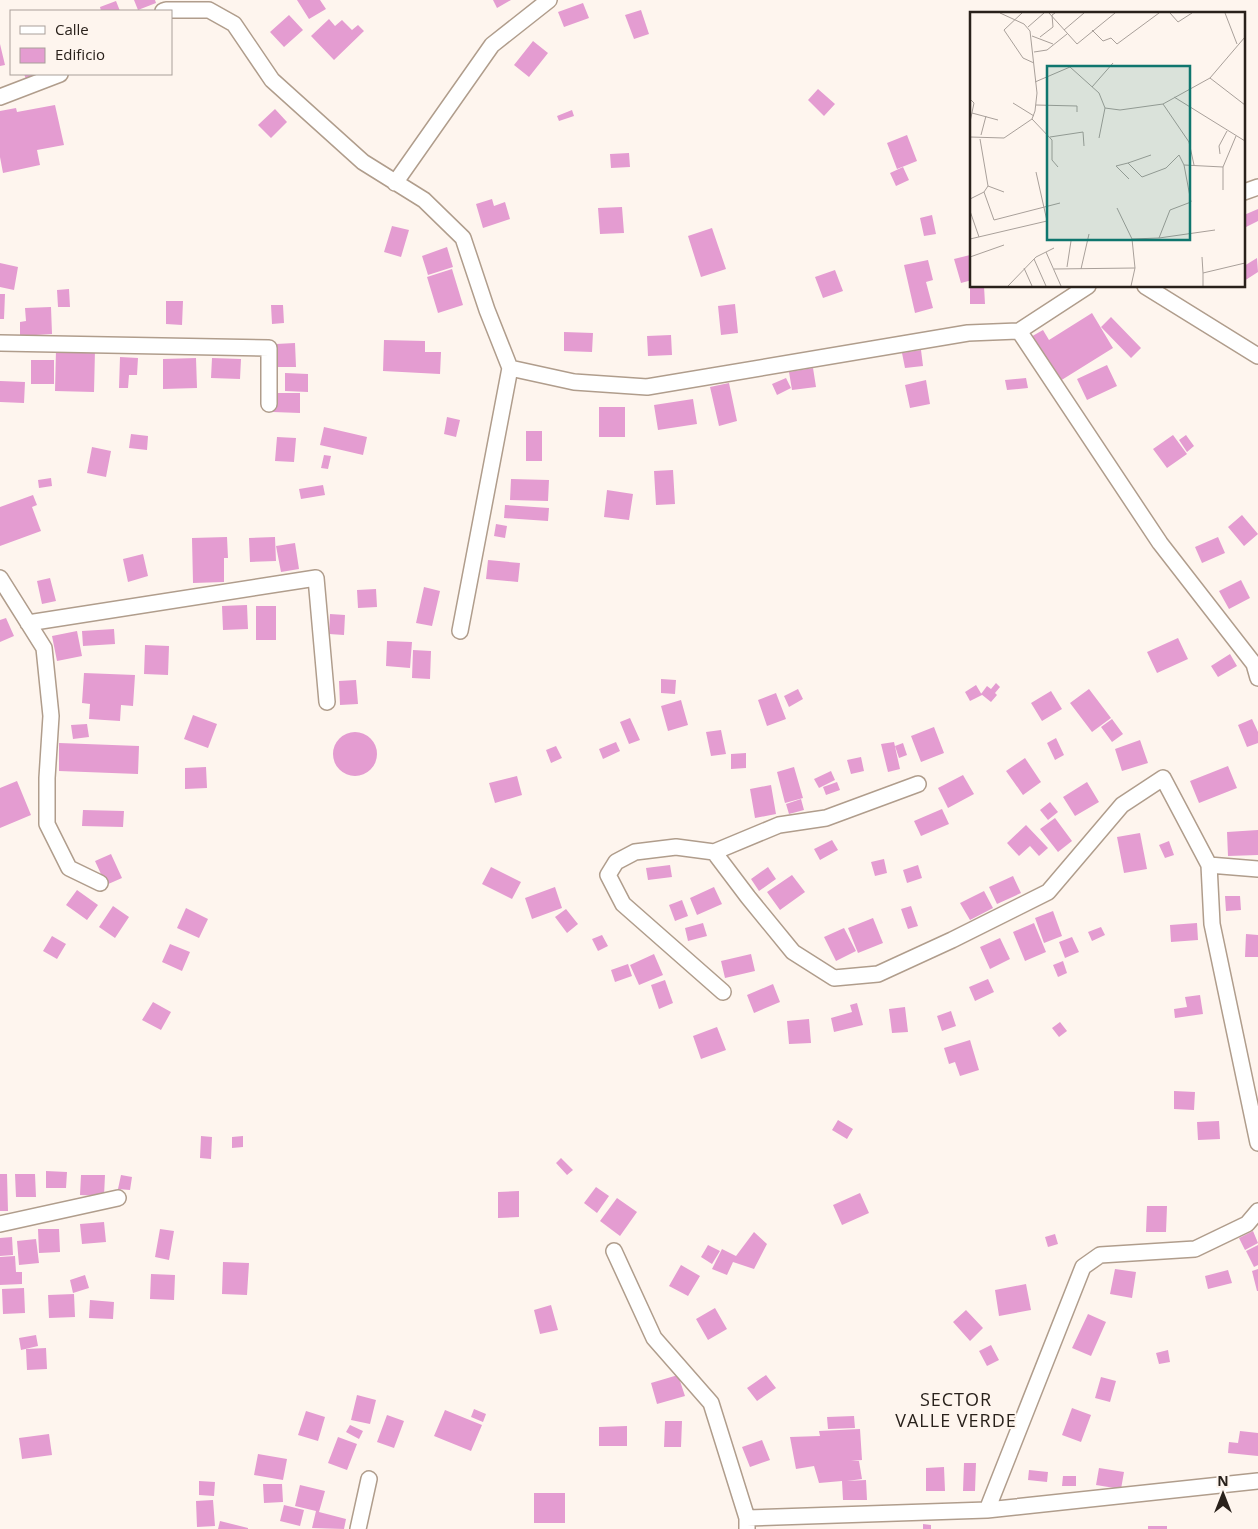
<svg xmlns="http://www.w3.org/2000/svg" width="1258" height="1529" viewBox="0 0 1258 1529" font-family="'Open Sans',sans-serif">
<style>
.building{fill:#e49cd1}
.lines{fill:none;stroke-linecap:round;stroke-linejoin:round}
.minor-casing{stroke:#b09d8c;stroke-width:18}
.minor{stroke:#fff;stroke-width:15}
.labels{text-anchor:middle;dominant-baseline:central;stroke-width:4;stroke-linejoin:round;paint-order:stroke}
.neighbourhood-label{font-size:18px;letter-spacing:1px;fill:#29211b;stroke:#fef5ee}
.inset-road{fill:none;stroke:#a9a09a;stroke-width:1}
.view{fill:#0f766e;fill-opacity:0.15;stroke:#0f766e;stroke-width:2.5}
.inset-edge{fill:none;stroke:#29211b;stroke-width:2.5}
</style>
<rect width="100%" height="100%" fill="#fef5ee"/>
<path class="building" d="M134 0H155L156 3 138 10Z
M297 0H320L326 9 309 19Z
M493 0H511L497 8Z
M116 1 120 11H101L100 7Z
M583 3 589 18 564 27 558 12Z
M641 10 649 34 634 39 625 15Z
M289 15 303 30 284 47 270 32Z
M329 19 335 26 342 20 352 30 358 25 364 31 334 60 311 36Z
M533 41 548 53 529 77 514 65Z
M0 44 5 65 0 66Z
M24 74H41L26 79Z
M818 89 835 104 824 116 808 100Z
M55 105 64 145 37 150 40 165 3 173 0 157V111L16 108 17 112Z
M275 109 287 122 271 138 258 125Z
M572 110 574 116 559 121 557 116Z
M907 135 917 161 897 169 887 143Z
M629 153 630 167 611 168 610 154Z
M903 167 909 180 896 186 890 173Z
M492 199 494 206 505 202 510 219 483 228 476 204Z
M622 207 624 233 600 234 598 208Z
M1258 209V221L1246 227 1244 215Z
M932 215 936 234 924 236 920 218Z
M392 226 409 230 401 257 384 252Z
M712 228 726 269 701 277 688 236Z
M447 247 453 267 428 275 422 256Z
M970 255 972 260V280L961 283 954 259Z
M1257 258 1258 272 1244 281V266Z
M928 260 933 280 926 282 933 308 915 313 904 265Z
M0 263 18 267 14 290 0 287Z
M452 269 463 305 438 313 427 277Z
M835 270 843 291 823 298 815 277Z
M970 286H984L985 304H970Z
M69 289 70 307H58L57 290Z
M0 294H5L4 319H0Z
M166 301H183L182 325 166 324Z
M735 304 738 333 721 335 718 306Z
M271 305H283L284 323 272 324Z
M51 307 52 334 20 336V322L26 321 25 308Z
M1092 313 1113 348 1060 381 1039 346 1036 348 1029 338 1043 330 1049 340Z
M1111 317 1141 348 1131 358 1101 327Z
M564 332 593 333 592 352 564 351Z
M671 335 672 355 648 356 647 336Z
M384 340 425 341V352H441L440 374 383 371Z
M295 343 296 367H277L276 344Z
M56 350H95L94 392 55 391Z
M921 350 923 366 905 368 902 353Z
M120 357 138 358 137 375H129L128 388H119Z
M196 358 197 388 163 389V359Z
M212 358 241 359 240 379 211 378Z
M31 360H54V384H31Z
M1107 365 1117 386 1087 400 1077 379Z
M813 368 816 387 792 390 789 372Z
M285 373 308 374V392L285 391Z
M786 378 791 388 777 395 772 384Z
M1026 378 1028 388 1007 390 1005 380Z
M926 380 930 404 910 408 905 385Z
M0 381 25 382 24 403 0 402Z
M729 383 737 421 719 426 710 387Z
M274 393H300V413L273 412Z
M693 399 697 424 658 430 654 405Z
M599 407H625V437H599Z
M447 417 460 420 456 437 444 434Z
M324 427 367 437 363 455 320 445Z
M526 431H542V461H526Z
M131 434 148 436 147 450 129 448Z
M1173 435 1187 454 1167 468 1153 449Z
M1186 435 1194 446 1187 452 1179 440Z
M277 437 296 438 294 462 275 461Z
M92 447 111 451 106 477 87 473Z
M324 455 331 456 328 469 321 468Z
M673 470 675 504 656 505 654 471Z
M51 478 52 486 39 488 38 480Z
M511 479 549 480 548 501 510 500Z
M323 485 325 495 301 499 299 489Z
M607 490 633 494 629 520 604 517Z
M33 495 37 505 32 507 41 531 0 546V507Z
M505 505 549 508 548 521 504 518Z
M1242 515 1258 534 1244 546 1228 527Z
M496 524 507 526 505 538 494 536Z
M227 537 228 558H224V582L193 583 192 538Z
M275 537 276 561 250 562 249 538Z
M1218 537 1225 553 1202 563 1195 547Z
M295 543 299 569 281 572 276 546Z
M143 554 148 576 128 582 123 559Z
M488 560 520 563 518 582 486 579Z
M50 578 56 601 42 604 37 581Z
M1241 580 1250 598 1229 609 1219 591Z
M424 587 440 591 432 626 416 623Z
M376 589 377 607 358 608 357 590Z
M247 605 248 629 223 630 222 606Z
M256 606H276V640H256Z
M330 614 345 615 344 635 329 634Z
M6 618 14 636 0 642V620Z
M114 629 115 644 83 646 82 631Z
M77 631 82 656 57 661 52 636Z
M1178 638 1188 659 1157 673 1147 652Z
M387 641 412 642 410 668 386 666Z
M145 645 169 646 168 675 144 674Z
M413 650 431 651 430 679 412 678Z
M1230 654 1237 666 1218 677 1211 666Z
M84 673 135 675 133 706 121 705 120 721 89 719 90 704 82 703Z
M661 679 676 680 675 694 661 693Z
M356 680 358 704 340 705 339 681Z
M996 683 1000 687 995 693 997 695 991 702 981 694 987 686 991 689Z
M976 685 982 695 970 701 965 692Z
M798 689 803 699 789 707 784 696Z
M1089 689 1111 718 1092 732 1070 703Z
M1051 691 1062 709 1042 721 1031 703Z
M776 693 786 719 767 726 758 700Z
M681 700 688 725 668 731 661 706Z
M193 715 217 724 208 748 184 739Z
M630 718 640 740 629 744 620 722Z
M1112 719 1123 734 1112 742 1101 727Z
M1252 719 1258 732V743L1247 747 1238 725Z
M87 724 89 737 73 739 71 725Z
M934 727 944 753 921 762 911 736Z
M721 730 726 754 711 756 706 732Z
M333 754a22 22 0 1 1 44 0a22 22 0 1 1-44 0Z
M1056 738 1064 755 1055 760 1047 743Z
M1140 740 1148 763 1122 771 1115 749Z
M616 742 620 751 603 759 599 749Z
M894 742 900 769 888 772 881 744Z
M59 743 139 746 138 774 59 771Z
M903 743 907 755 899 758 895 746Z
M556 746 562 758 551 763 546 750Z
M746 753V768L731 769V754Z
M861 757 864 771 851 774 847 760Z
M1025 758 1041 782 1023 795 1006 771Z
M1228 766 1237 788 1199 803 1190 781Z
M206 767 207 788 185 789V768Z
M794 767 803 798 785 803 777 772Z
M831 771 835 780 819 788 814 779Z
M963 775 974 794 948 808 938 788Z
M517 776 522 795 495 803 489 783Z
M17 781 31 815 0 828V788Z
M837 782 840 790 826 795 823 787Z
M1087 782 1099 802 1075 816 1063 797Z
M771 785 776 814 755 818 750 789Z
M801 799 804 810 789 814 786 804Z
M1050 802 1058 812 1048 820 1040 810Z
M942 809 949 824 921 836 914 821Z
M83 810 124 811 123 827 82 826Z
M1055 818 1072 841 1058 852 1040 829Z
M1026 825 1048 848 1039 856 1030 846 1019 856 1007 843Z
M1258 830V855L1228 856 1227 832Z
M1140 833 1147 869 1124 873 1117 837Z
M832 840 838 850 820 860 814 849Z
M1169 841 1174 855 1165 858 1159 845Z
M111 854 122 878 106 885 95 861Z
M884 859 887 873 875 876 871 862Z
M670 865 672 877 648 880 646 868Z
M918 865 922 878 907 883 903 870Z
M491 867 521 882 512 899 482 884Z
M768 867 776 879 759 891 751 879Z
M792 875 805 892 780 910 767 892Z
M1013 876 1021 893 997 904 989 887Z
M555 887 562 908 532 919 525 898Z
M714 887 722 904 697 915 690 898Z
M77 890 98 905 87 920 66 905Z
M984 891 993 908 970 920 960 903Z
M1225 896H1240L1241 910 1226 911Z
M682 900 688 916 675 921 669 905Z
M113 906 129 917 115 938 99 927Z
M911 906 918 926 908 929 901 909Z
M186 908 208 919 199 938 177 928Z
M566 909 578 924 567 933 555 917Z
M1053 911 1062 936 1044 943 1035 918Z
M873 918 883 943 858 953 848 928Z
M703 923 707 936 688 941 685 928Z
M1034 923 1046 952 1025 961 1013 932Z
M1197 923 1198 940 1171 942 1170 925Z
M1101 927 1105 935 1092 941 1088 932Z
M844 928 856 951 836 961 824 937Z
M1246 934 1258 935V957H1245Z
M602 935 608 946 598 951 592 939Z
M52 936 66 944 57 959 43 951Z
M1072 937 1079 952 1065 958 1059 942Z
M1000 938 1010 959 990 969 980 947Z
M170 944 190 952 182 971 162 962Z
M654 954 663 975 639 985 630 965Z
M751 954 755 971 725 978 721 961Z
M1063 961 1067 973 1058 977 1053 965Z
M628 964 632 976 615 982 611 970Z
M988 979 994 992 975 1001 969 987Z
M665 980 673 1003 659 1009 651 985Z
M773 984 780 1002 754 1013 747 995Z
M1200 995 1203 1014 1175 1018 1174 1009 1187 1007 1185 997Z
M153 1002 171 1012 161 1030 142 1020Z
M857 1003 863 1025 834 1032 831 1018 852 1012 850 1005Z
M905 1007 908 1032 892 1033 889 1009Z
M951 1011 956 1026 942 1031 937 1016Z
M809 1019 811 1043 789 1044 787 1021Z
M1060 1022 1067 1031 1059 1037 1052 1028Z
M717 1027 726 1050 701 1059 693 1036Z
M970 1040 979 1070 960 1076 955 1062 949 1064 944 1048Z
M1174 1091 1195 1092 1194 1110 1174 1109Z
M838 1120 853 1129 847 1139 832 1130Z
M1219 1121 1220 1139 1198 1140 1197 1122Z
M201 1136 212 1137 211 1159 200 1158Z
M243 1136V1147L232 1148V1137Z
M561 1158 573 1170 567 1175 556 1163Z
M46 1171 67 1172 66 1188H46Z
M0 1174H7L8 1211H0Z
M15 1174H35L36 1197H16Z
M81 1175H105L104 1196 80 1195Z
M121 1175 132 1177 130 1190 118 1189Z
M596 1187 609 1196 597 1213 584 1203Z
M519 1191V1217L498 1218V1192Z
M860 1193 869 1213 842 1225 833 1205Z
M617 1198 637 1212 620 1236 600 1221Z
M1147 1206H1167L1166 1232H1146Z
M104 1222 106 1242 82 1244 80 1224Z
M38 1229H59L60 1252 39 1253Z
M160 1229 174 1231 169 1260 155 1257Z
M1253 1231 1258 1243 1245 1250 1239 1238Z
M754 1232 767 1244 754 1269 733 1262 727 1275 712 1269 722 1249 736 1256Z
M1055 1234 1058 1244 1048 1247 1045 1237Z
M12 1237 13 1255 0 1256V1238Z
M36 1239 39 1263 19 1265 17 1241Z
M708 1245 720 1251 712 1264 701 1257Z
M1258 1245V1265L1254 1267 1246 1251Z
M15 1256 16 1272H22V1284L0 1285V1257Z
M223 1262 249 1263 247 1295 222 1294Z
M681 1265 700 1276 688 1296 669 1286Z
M1115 1269 1136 1272 1132 1298 1110 1294Z
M1258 1269V1291H1257L1252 1271Z
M1228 1270 1232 1283 1208 1289 1205 1276Z
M151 1274 175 1275 174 1300 150 1299Z
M85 1275 89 1288 73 1293 70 1280Z
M1026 1284 1031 1310 999 1316 995 1290Z
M24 1288 25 1313 3 1314 2 1289Z
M74 1294 75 1317 49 1318 48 1295Z
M90 1300 114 1302 113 1319 89 1318Z
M551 1305 558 1330 540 1334 534 1310Z
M715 1308 727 1329 708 1340 696 1319Z
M966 1310 983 1328 970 1341 953 1322Z
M1088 1314 1106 1322 1091 1356 1072 1348Z
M36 1335 38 1346 21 1350 19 1338Z
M991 1345 999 1360 987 1366 979 1351Z
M46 1348 47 1369 27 1370 26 1349Z
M1168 1350 1170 1362 1159 1364 1156 1353Z
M678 1375 685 1396 657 1404 651 1383Z
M766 1375 776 1388 757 1401 747 1388Z
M1101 1377 1116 1381 1110 1402 1095 1398Z
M357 1395 376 1400 370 1424 351 1420Z
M1072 1408 1091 1415 1081 1442 1062 1435Z
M474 1409 486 1414 483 1422 471 1417Z
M445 1410 482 1425 471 1451 434 1436Z
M306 1411 325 1417 318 1441 298 1435Z
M387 1415 404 1421 394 1448 377 1442Z
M854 1416 855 1428 828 1429 827 1417Z
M665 1421H682L681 1447H664Z
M350 1425 363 1431 359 1439 346 1432Z
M627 1426V1446H599V1427Z
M860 1429 862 1460 851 1461H859L862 1479 847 1481 866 1480 867 1500H843L842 1481 819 1483 814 1466 796 1469 790 1437 820 1436 819 1431Z
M1240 1431 1258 1433V1456L1228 1453 1229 1442 1238 1443Z
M49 1434 52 1455 22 1459 19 1438Z
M338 1437 357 1444 347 1470 328 1463Z
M762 1440 770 1460 750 1467 742 1447Z
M258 1454 287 1459 283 1480 254 1475Z
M964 1463H976L975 1491H963Z
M944 1467 945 1491H926V1468Z
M1099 1468 1124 1472 1121 1489 1096 1485Z
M1029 1470 1048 1472 1047 1482 1028 1480Z
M1063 1476H1076V1486H1062Z
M199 1481 215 1482 214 1496 199 1495Z
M263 1484H282L283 1502 264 1503Z
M300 1485 325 1491 319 1512 346 1519 344 1529 312 1528 316 1511 295 1506Z
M534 1493H565V1523H534Z
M213 1500 215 1526 197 1527 196 1501Z
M284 1505 304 1510 300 1526 280 1521Z
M220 1521 248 1528V1529H218Z
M923 1524 931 1525V1529H923Z
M1148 1526H1167V1529H1148Z"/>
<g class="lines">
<defs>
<path id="minor" d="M163 11 166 10H209L234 24 272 80 363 162 424 200 463 238 487 310 510 368 574 382 647 387 968 333 1019 331 1088 286
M0 97 60 74
M395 183 492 45 549 0
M1244 192 1258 187
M1145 286 1258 356
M1019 331 1160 543 1254 664 1258 678
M0 343 269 348V404
M0 578 44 648 51 716 47 778V824L69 868 100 883
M28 623 316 578 327 702
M460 631 510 368
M918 784 826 818 779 825 714 852 748 897 793 952 834 978 878 974 952 940 1048 892 1122 805 1163 778 1209 865
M714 852 676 847 635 852 616 862 608 875 623 904 723 992
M1258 869 1209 865 1212 924 1258 1143
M0 1224 118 1198
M614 1251 654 1338 711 1403 747 1518
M987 1510 1258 1481
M358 1529 369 1479
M747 1529V1518L987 1510 1083 1267 1100 1255 1195 1249 1247 1224 1258 1211"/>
</defs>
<use href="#minor" class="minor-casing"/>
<use href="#minor" class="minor"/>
</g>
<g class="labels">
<g class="neighbourhood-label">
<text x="956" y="1399">SECTOR<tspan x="956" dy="21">VALLE VERDE</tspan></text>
</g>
</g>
<g transform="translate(970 12)">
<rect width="275" height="275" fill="#fef5ee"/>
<path class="inset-road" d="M52 1 34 18 53 46 64 51M79 1 107 32 145 1M200 1 208 10 222 1M255 1 267 32M58 15 74 1M94 18 114 1M122 18 133 29 141 26 147 32 189 1M62 24 83 32M70 25 83 15 82 3 85 1M64 40 77 38 97 22M240 66 275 93M65 70 100 55 129 81 135 96 150 98 193 92 240 66 275 25M122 75 143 51M204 85 275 129M0 87 4 91 0 110M43 91 64 104M193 92 219 130 224 153M66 93 107 94V100M2 101 28 108M62 107 82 128V148L88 155M11 123 16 104M0 125 34 126 62 107 65 99 67 81 60 19 54 12 30 1M80 125 113 120 114 134M129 126 135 96M250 142 249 134 257 119M181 143 158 151 172 165 196 156 209 143 214 153M158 151 146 154 159 167M253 155V178M18 174 34 180M14 180 24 208 90 191M0 187 14 180 18 174 10 127M147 196 162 227M0 199 9 225M189 226 245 218M0 227 77 209 66 160M76 240 91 274M0 245 34 233M232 245 233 261M64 247 76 274M97 255 101 229M54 256 62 274M84 257 165 256M111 257 119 222M38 274 66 245 84 236M161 274 165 256 162 227 189 226 200 198 221 190 214 153 253 155 266 124M233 274V261L275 251"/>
<path class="view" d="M77 54H220V228H77Z"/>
<rect width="275" height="275" class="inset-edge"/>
</g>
<rect x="10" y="10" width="162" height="65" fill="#fef5ee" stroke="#a9a09a"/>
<rect x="20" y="26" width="25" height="8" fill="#ffffff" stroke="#a9a09a"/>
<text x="55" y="35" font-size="15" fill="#29211b">Calle</text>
<rect x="20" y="48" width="25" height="15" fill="#e49cd1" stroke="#a9a09a"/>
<text x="55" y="60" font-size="15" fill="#29211b">Edificio</text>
<g transform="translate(1223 1494)" stroke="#fef5ee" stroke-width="4" paint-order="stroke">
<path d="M0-4L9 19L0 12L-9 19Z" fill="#29211b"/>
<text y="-8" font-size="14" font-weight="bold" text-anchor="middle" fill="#29211b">N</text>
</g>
</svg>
